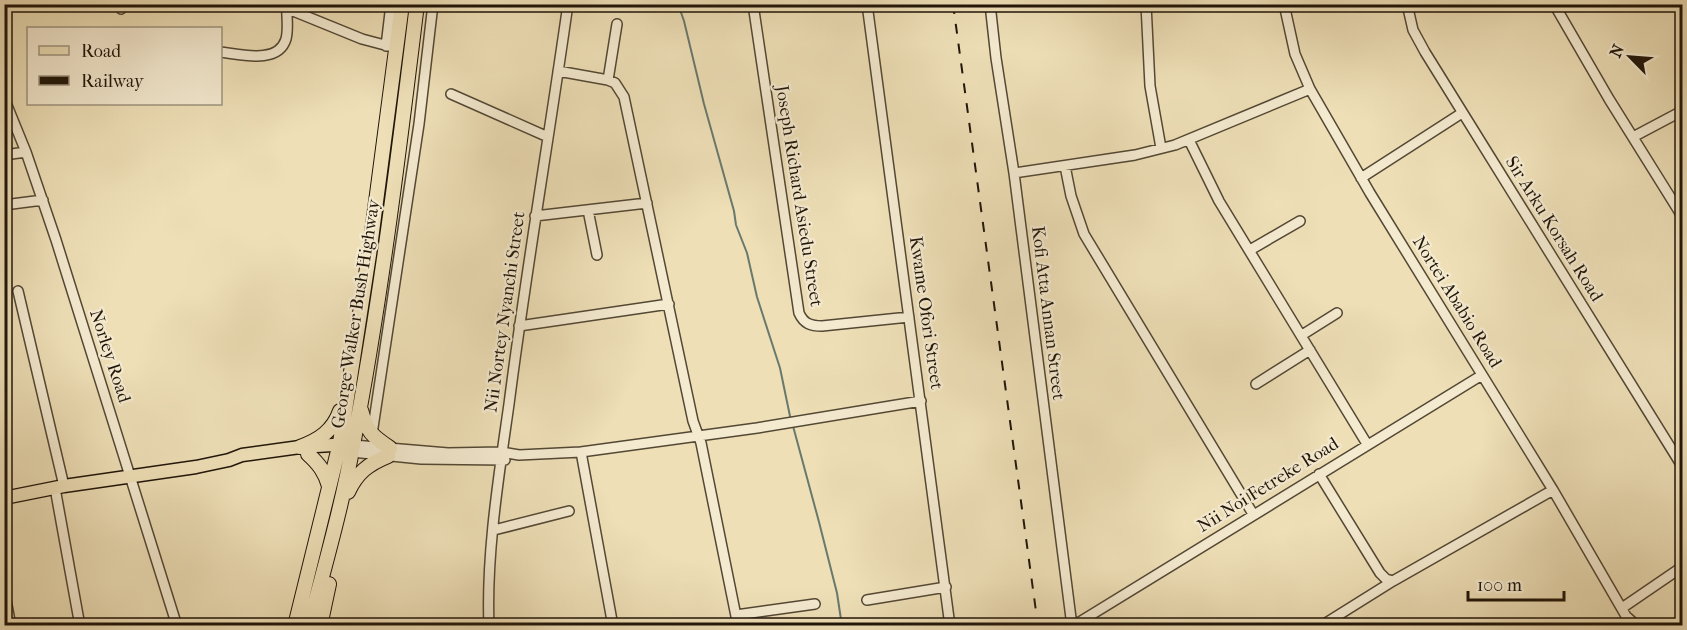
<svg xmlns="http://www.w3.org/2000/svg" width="1687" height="630" viewBox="0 0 1687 630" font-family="'IM FELL French Canon',serif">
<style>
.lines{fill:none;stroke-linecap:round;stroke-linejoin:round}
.stream{stroke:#68796d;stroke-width:2}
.minor-casing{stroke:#534834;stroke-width:12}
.major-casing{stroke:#1f1509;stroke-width:15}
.highway-casing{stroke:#1f1509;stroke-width:16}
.minor{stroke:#f4ead0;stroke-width:9}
.major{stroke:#eedfb7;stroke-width:12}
.highway{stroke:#eedfb7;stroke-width:14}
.rail{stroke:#1f1509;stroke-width:2;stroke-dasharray:10 10;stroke-linecap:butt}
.labels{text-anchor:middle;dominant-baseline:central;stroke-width:4.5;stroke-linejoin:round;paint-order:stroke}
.street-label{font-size:18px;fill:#1f1509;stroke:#f4ead0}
</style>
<rect width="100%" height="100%" fill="#eedfb7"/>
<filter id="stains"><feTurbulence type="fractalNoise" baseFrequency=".00333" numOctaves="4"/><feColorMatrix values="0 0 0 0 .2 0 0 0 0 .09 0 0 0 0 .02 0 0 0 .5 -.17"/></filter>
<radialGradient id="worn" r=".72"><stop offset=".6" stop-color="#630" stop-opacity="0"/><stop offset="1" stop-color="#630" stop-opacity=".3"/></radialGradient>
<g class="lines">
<path class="stream" d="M678 4 684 21 704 104 734 211 736 225 747 253 757 297 780 368 791 421
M793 426 819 522 837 593 842 626"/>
<defs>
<path id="minor" d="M120 4 121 9
M276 4 362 39 396 48
M753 4 799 313C804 324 811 326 822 326L909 317
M867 4 950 626
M990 4 996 58 1014 173 1072 626
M1146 4 1150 86 1161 148
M1284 4 1295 54 1310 89 1370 193 1553 490 1626 616 1637 626
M1407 4 1413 30 1425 52 1682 466
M1554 4 1609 99 1682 216
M386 46 391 4
M220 52C240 54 278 65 286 39 289 27 286 16 287 4
M558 71 608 80 615 83 624 97 693 421 701 443 738 626
M608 80 617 24
M451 94 548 137
M4 98 26 152 56 240 177 626
M1633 137 1682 111
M1189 140 1219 201 1367 444
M4 155 26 152
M1065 166 1071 196 1084 234 1253 514
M1014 173 1135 155 1175 145 1310 89
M1361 178 1462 113
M4 205 43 200
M588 210 597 255
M535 216 647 203
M1250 250 1300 221
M18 291 64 486
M519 326 669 304
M1302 335 1337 313
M1256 384 1310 350
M372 434 419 124 433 4
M353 445 448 453 502 452 519 455 581 452 757 428 921 401
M352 452 421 459 505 460
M581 452 613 626
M1319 474 1380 573 1386 579 1393 581 1553 490
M55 488 80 626
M494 530 569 511
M4 590 11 626
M867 600 946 587
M1622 608 1682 567
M736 615 815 604
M489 626C486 554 499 475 509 404 526 271 549 138 568 4
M1073 626 1482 375
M1321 626 1393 581"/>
<path id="major" d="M4 498 64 486 196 467 229 460 242 455 300 447 349 444"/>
<path id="highway" d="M361 410C367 432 372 436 390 448
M300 447C319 440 333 431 340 411
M308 454C319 464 325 472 329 486
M348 492C357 473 368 464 388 456
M295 626 340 443 369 255 402 4
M309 626C325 565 342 506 353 445 381 299 399 151 417 4
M320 626 329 584"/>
</defs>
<use href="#minor" class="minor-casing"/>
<use href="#major" class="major-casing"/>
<use href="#highway" class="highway-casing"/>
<use href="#minor" class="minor"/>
<use href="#major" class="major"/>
<use href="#highway" class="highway"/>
<path class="rail" d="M953 4 1038 626"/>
</g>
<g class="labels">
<g class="street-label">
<text transform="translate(799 196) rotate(81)">Joseph Richard Asiedu Street</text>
<text transform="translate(1554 229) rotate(58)">Sir Arku Korsah Road</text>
<text transform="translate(1457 302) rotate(58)">Nortei Ababio Road</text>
<text transform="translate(505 312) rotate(-82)">Nii Nortey Nyanchi Street</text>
<text transform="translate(926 313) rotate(82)">Kwame Ofori Street</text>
<text transform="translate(1048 313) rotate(83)">Kofi Atta Annan Street</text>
<text transform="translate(356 314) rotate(-81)">George Walker Bush Highway</text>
<text transform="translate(110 356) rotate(72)">Norley Road</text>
<text transform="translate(1268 485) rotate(-32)">Nii Noi Fetreke Road</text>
</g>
</g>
<rect width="1687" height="630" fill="none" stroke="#eedfb7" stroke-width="24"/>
<rect x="6" y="6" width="1675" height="618" fill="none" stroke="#1f1509" stroke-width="3"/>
<rect x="12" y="12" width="1663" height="606" fill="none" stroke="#1f1509" stroke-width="1.5"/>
<rect x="27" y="27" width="195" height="78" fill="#f4ead0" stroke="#9f9580" stroke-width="1.5"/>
<rect x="39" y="46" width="30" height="9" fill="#eedfb7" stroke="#9f9580" stroke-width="1.5"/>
<text x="81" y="57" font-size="18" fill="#1f1509">Road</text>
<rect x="39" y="76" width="30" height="9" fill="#1f1509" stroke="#9f9580" stroke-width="1.5"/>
<text x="81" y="87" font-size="18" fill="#1f1509">Railway</text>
<g transform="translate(1630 57) rotate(295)" stroke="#f4ead0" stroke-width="4.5" paint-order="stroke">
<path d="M0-4.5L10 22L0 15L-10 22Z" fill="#1f1509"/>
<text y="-9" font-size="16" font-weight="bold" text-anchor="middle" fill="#1f1509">N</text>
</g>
<path d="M1468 591v9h96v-9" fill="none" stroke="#1f1509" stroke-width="3"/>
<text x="1477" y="591" font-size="18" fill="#1f1509" stroke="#f4ead0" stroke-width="4.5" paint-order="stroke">100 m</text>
<rect width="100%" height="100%" filter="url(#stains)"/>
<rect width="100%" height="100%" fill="url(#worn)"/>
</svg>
